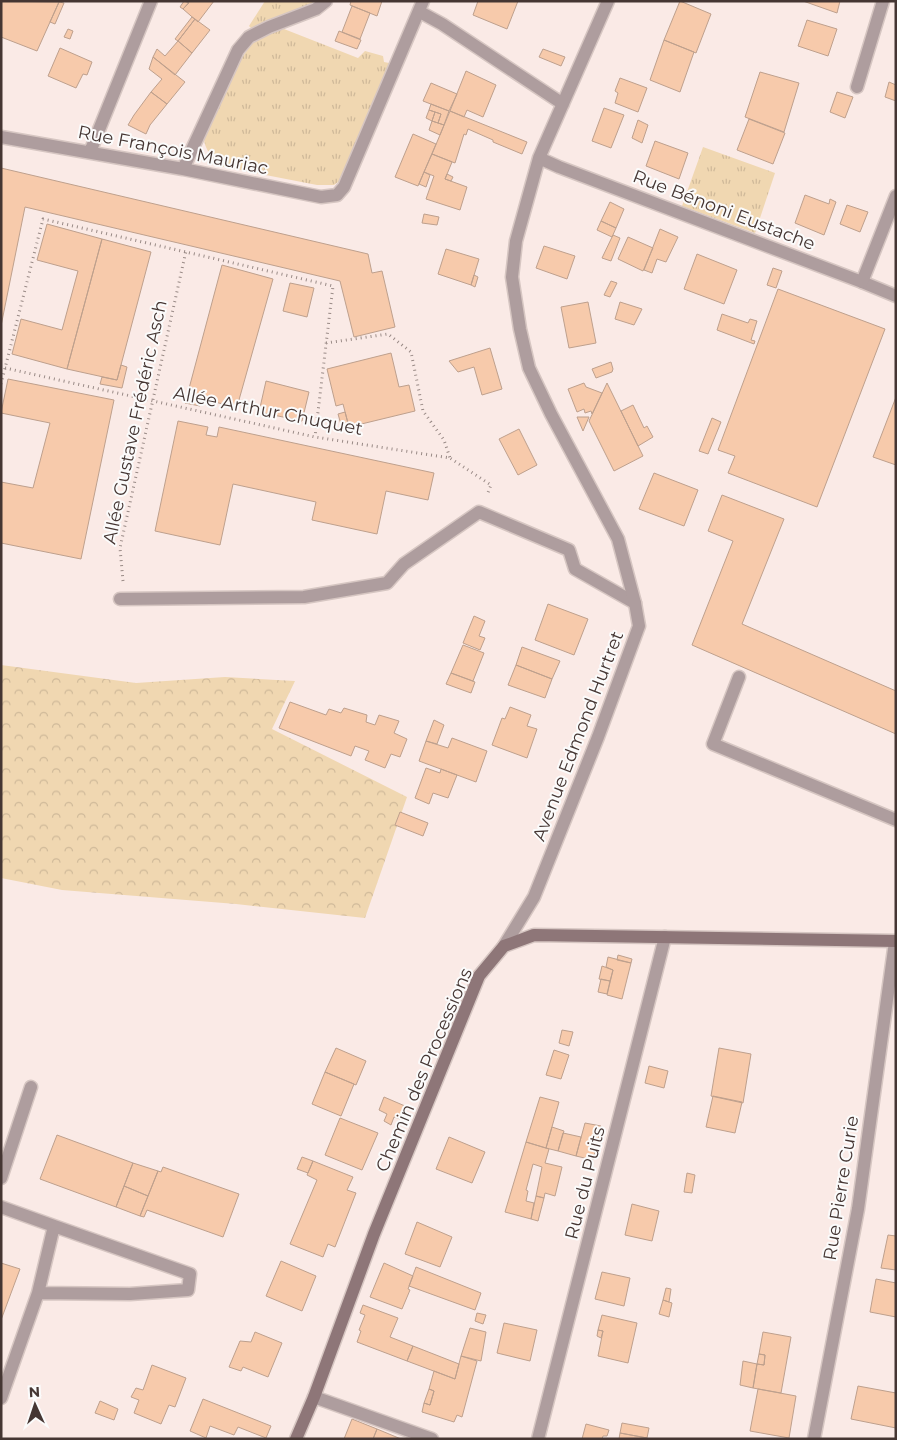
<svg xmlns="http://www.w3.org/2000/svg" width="897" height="1440" viewBox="0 0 897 1440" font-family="Montserrat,sans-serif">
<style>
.grass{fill:url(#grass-tufts)}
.forest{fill:url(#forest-crowns)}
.building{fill:#f7caab;stroke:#bea08d}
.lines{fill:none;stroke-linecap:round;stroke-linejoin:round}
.lane-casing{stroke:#d6c6c2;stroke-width:15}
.street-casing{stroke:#d6c6c2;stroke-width:15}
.secondary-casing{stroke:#d6c6c2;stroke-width:15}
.path{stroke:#998a86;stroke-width:3;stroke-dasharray:1 4;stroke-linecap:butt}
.lane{stroke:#ae9d9e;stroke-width:12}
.street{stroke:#ae9d9e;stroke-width:12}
.secondary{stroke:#8e7678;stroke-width:12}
.labels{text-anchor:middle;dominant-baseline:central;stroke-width:4;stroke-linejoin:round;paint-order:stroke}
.street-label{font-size:18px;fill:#453633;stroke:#fbfbfb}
</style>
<defs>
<pattern id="grass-tufts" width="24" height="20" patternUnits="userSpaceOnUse" patternTransform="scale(1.25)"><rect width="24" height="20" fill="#f0d7b1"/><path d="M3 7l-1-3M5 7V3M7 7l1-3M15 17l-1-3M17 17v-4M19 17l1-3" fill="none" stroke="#cfb999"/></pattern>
<pattern id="forest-crowns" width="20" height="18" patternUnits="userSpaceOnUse" patternTransform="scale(1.25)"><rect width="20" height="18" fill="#f0d7b1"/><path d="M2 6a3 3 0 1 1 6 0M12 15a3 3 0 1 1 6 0" fill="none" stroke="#cfb999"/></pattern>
</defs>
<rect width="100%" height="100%" fill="#faeae6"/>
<path class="grass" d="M265 1H318L314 5 252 29 249 26Z
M284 29 358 58 365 51 383 56 384 62 394 64 345 177 334 185H317L220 166C212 158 203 147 204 136 206 122 242 53 252 44 260 36 273 33 284 29Z
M703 147 775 173 755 233 682 206Z"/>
<path class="forest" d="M1 665 136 683 225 677 295 681 272 729 407 797 365 918 236 904 62 890 1 878Z"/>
<path class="building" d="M1 1 59 2 37 51 1 37Z
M184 1 189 3 183 9 180 7Z
M190 1H214L198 22 183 9Z
M351 1H382L377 16 350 5Z
M478 1H518L507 29 473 15Z
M680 1 711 14 696 53 664 40Z
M803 1H840L837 13Z
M59 2 64 3 55 24 50 22Z
M352 6 370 13 360 39 342 32Z
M192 17 195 19 178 41 175 39Z
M195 19 210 30 192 53 178 41Z
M807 20 837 29 828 56 798 46Z
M68 29 73 31 70 39 64 37Z
M339 31 361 40 357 49 335 41Z
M664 40 694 52 680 92 650 80Z
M178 41 192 53 175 75 153 57 157 49 165 56Z
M60 48 92 62 87 75 83 74 76 88 48 76Z
M543 49 565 57 561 66 539 57Z
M153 57 185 82 167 104 151 92 162 79 149 69Z
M466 71 496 85 483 117 467 110 464 117 450 111Z
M760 72 799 83 784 132 745 117Z
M620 78 647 88 638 112 615 103 618 93 615 91Z
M889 82 896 85V101L885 97Z
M431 83 457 94 449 111 423 101Z
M151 92 167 104 150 125 146 134 128 125 134 115Z
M837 92 853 97 845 118 830 112Z
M431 104 449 111 444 125 438 123 441 114 429 110Z
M604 108 624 115 611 148 592 141Z
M429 110 435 112 432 121 426 118Z
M450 111 527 142 522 154 493 142V140L468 129 466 135 464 134 455 163 432 154Z
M435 112 441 114 438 123 432 121Z
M749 119 785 133 773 164 737 150Z
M638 120 648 125 642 143 632 138Z
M432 121 444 125 440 135 429 130Z
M413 134 436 144 418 186 395 177Z
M655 141 688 153 679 179 646 166Z
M432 154 452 162 445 179 467 187 460 210 426 199 434 176 424 172Z
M1 168 368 254 372 273 382 271 395 327 354 337 340 281 25 207 1 326Z
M424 172 430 175 426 187 419 184Z
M447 174 453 177 451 181 445 179Z
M805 195 829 204 830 199 836 202 824 235 795 223Z
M610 202 624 209 616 228 601 221Z
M847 205 868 212 860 232 840 224Z
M424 214 439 217 437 225 422 223Z
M601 221 616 228 612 237 597 230Z
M47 224 102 239 67 369 12 354 21 319 62 330 78 271 37 260Z
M660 229 678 237 666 262 657 259 652 273 644 270Z
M613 235 620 238 611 261 602 258Z
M628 237 653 248 643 271 618 259Z
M102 239 151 252 117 380 67 369Z
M544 246 575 256 567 279 536 268Z
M446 249 479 259 471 285 438 274Z
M697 254 737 270 724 304 684 289Z
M222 265 273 279 237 407 187 396Z
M773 268 782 271 776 288 767 285Z
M474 275 478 277 475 287 471 285Z
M611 281 617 283 610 297 604 295Z
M290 283 314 288 307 317 283 311Z
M778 289 885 329 817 507 728 473 735 456 718 450Z
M588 302 596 343 569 348 561 307Z
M620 302 642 309 634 325 615 319Z
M722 314 748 323 750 319 757 321 751 340 755 341 754 344 717 330Z
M490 348 502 389 482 395 474 367 458 372 449 361Z
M391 353 399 387 409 385 415 411 349 427 343 404 336 406 327 369Z
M611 362 613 369 612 372 596 378 592 369Z
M121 365 127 367 122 388 100 384 102 377 117 380Z
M8 379 114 400 81 559 1 543V482L33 488 50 423 1 413Z
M266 381 309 392 302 421 259 412Z
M584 383 586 387 602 393 592 414 591 411 585 413 584 409 577 412 568 389Z
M607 383 643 456 614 471 589 421Z
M187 396 202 399 200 406 185 403Z
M896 397V465L873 457Z
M633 405 644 428 647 426 653 437 638 446 621 411Z
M345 412 349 427 342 428 338 414Z
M577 417H589L583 431Z
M712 418 721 422 708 454 699 451Z
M178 421 208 427 206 435 217 437 219 427 434 473 428 500 386 491 377 534 312 520 316 502 233 484 220 545 155 531Z
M519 429 537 465 518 475 499 439Z
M654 473 698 490 684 526 639 509Z
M722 495 784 519 742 624 896 691V734L692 645 733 541 708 531Z
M548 604 588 619 574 655 535 640Z
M474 616 485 621 479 636 485 638 480 650 463 643Z
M463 645 484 653 473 681 451 673Z
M522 647 560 661 552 679 516 665Z
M516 665 552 679 545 698 508 685Z
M451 673 475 682 471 693 446 684Z
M290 702 326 715 329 709 341 713 344 708 367 715 366 722 375 725 379 715 399 721 394 733 407 739 400 757 391 754 385 768 365 760 369 751 355 746 351 756 279 728Z
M510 707 531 715 527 726 537 729 527 758 492 745 502 718 505 719Z
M434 720 444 725 437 744 426 741Z
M452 738 487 751 476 782 419 761 426 741 448 748Z
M426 768 440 773 441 769 457 775 448 798 433 793 429 804 415 798Z
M400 812 428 823 423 836 395 825Z
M618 955 632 959 631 963 617 960Z
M608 957 631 963 622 999 607 995 613 970 606 967Z
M602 966 613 970 610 981 599 979Z
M601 979 610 981 607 994 598 992Z
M562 1030 573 1032 569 1046 559 1043Z
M336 1048 366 1061 356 1085 325 1072Z
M719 1048 751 1054 743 1103 711 1096Z
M554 1050 569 1055 561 1079 546 1075Z
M649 1066 668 1071 664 1088 645 1083Z
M325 1072 354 1084 341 1116 312 1104Z
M713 1096 742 1102 735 1133 706 1127Z
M384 1097 405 1106 400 1119 394 1117 391 1125 384 1121 387 1114 379 1110Z
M540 1097 559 1102 546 1148 526 1142Z
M340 1118 378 1133 362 1170 325 1155Z
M585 1123 601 1126 593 1160 576 1156Z
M552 1127 564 1131 558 1151 546 1148Z
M563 1133 581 1137 576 1156 558 1151Z
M57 1135 133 1163 116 1207 40 1179Z
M449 1137 485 1152 472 1183 436 1169Z
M526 1142 549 1149 545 1163 562 1167 555 1196 545 1193 544 1198 536 1196 542 1167 533 1164 526 1190 528 1191 526 1201 534 1203 531 1219 505 1212Z
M302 1157 313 1161 308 1173 297 1169Z
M313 1161 353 1177 347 1190 356 1193 335 1247 328 1244 323 1257 290 1244 317 1180 307 1175Z
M133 1163 158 1171 148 1196 124 1186Z
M163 1167 239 1194 223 1237 147 1210 144 1217 140 1216 158 1171 161 1172Z
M687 1173 695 1175 692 1193 684 1192Z
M124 1186 148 1196 140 1216 116 1207Z
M536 1196 544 1198 538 1221 531 1219Z
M632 1204 659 1211 652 1241 625 1235Z
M417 1222 452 1237 440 1267 405 1254Z
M888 1235 896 1236V1270L881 1268Z
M281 1261 316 1276 302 1311 266 1296Z
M1 1263 20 1269 1 1320Z
M384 1263 413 1276 408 1289 410 1290 402 1309 370 1297Z
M416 1267 481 1293 475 1310 409 1286Z
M602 1272 630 1278 624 1306 595 1299Z
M876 1279 896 1283V1317L870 1312Z
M666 1288 671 1289 669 1302 663 1300Z
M663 1300 672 1303 669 1317 659 1314Z
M363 1305 398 1318 390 1337 413 1346 407 1361 357 1342 361 1331 359 1330 365 1315 360 1313Z
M477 1313 486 1315 483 1324 475 1321Z
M602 1315 637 1323 628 1363 598 1356 603 1331 598 1330Z
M504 1323 537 1330 530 1361 497 1353Z
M470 1328 486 1332 481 1361 461 1356Z
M598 1330 603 1331 601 1338 597 1336Z
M255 1332 282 1343 268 1377 243 1367 241 1371 229 1367 240 1341 251 1342Z
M763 1332 791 1337 781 1393 753 1388 757 1364 764 1365 765 1355 759 1354Z
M413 1346 459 1364 455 1379 407 1361Z
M759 1354 765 1355 764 1365 757 1364Z
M461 1356 477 1361 462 1417 457 1415 454 1422 422 1412 424 1403 430 1405 434 1391 429 1389 434 1371 455 1379Z
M743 1361 757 1364 753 1388 740 1385Z
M152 1365 186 1378 175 1407 169 1405 161 1424 134 1413 139 1400 131 1397 136 1388 143 1390Z
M858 1386 896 1393V1428L851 1419Z
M429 1389 434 1391 430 1405 424 1403Z
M758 1389 796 1396 789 1438 750 1431Z
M203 1399 271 1426 266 1438 238 1427 234 1435 210 1426 206 1438 190 1431Z
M100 1401 118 1409 114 1420 95 1413Z
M352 1419 377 1429 373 1439H344Z
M622 1423 649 1428 647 1438 620 1433Z
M586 1424 609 1430 607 1436H603L602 1439H582Z
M377 1429 401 1439H373Z
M620 1433 647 1438V1439H619Z"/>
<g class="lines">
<defs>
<path id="lane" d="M862 282 896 296
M120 599 304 597 387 583 404 564 479 512 569 550 575 569 635 603
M739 677 713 744 896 820"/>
<path id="street" d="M420 12 442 24 563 104
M857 87 883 1
M1 137 183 169 321 197 337 195 344 187 423 1
M90 152 151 1
M539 158 559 167 862 282 896 196
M183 169 238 50 249 37 269 27 316 9 326 1
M504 946 534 897 598 737 639 626 635 603 618 539 551 414 529 368 520 329 512 277 516 241 539 158 608 1
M1 1178 31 1087
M1 1207 54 1226
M314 1397 432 1439
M1 1398 38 1293 54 1226 190 1274 188 1290 130 1294 38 1293
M538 1439 665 937
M814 1439 858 1209 895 942"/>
<path id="secondary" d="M296 1439 314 1397 374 1234 479 976 504 946 534 935 896 941"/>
</defs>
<use href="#lane" class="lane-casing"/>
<use href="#street" class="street-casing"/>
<use href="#secondary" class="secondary-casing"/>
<path class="path" d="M326 343 388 334 411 352 423 411 444 440 450 458
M5 368 315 437 450 458 491 485 487 495
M1 384 43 219 333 286 315 437
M123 581 120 548 186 251"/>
<use href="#lane" class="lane"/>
<use href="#street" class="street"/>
<use href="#secondary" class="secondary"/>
</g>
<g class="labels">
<g class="street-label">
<text transform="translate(173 150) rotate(11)">Rue François Mauriac</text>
<text transform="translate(724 210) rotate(21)">Rue Bénoni Eustache</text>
<text transform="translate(268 411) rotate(11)">Allée Arthur Chuquet</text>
<text transform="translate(135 422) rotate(-78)">Allée Gustave Frédéric Asch</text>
<text transform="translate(578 736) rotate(-69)">Avenue Edmond Hurtret</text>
<text transform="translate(424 1070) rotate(-67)">Chemin des Processions</text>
<text transform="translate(585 1183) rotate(-76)">Rue du Puits</text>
<text transform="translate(841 1188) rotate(-81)">Rue Pierre Curie</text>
</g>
</g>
<rect width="897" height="1440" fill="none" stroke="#453633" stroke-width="5"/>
<g transform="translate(35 1405) rotate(357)" stroke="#fbfbfb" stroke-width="4" paint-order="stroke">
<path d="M0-4L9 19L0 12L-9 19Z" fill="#453633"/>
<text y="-8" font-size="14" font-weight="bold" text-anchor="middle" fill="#453633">N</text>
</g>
</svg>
